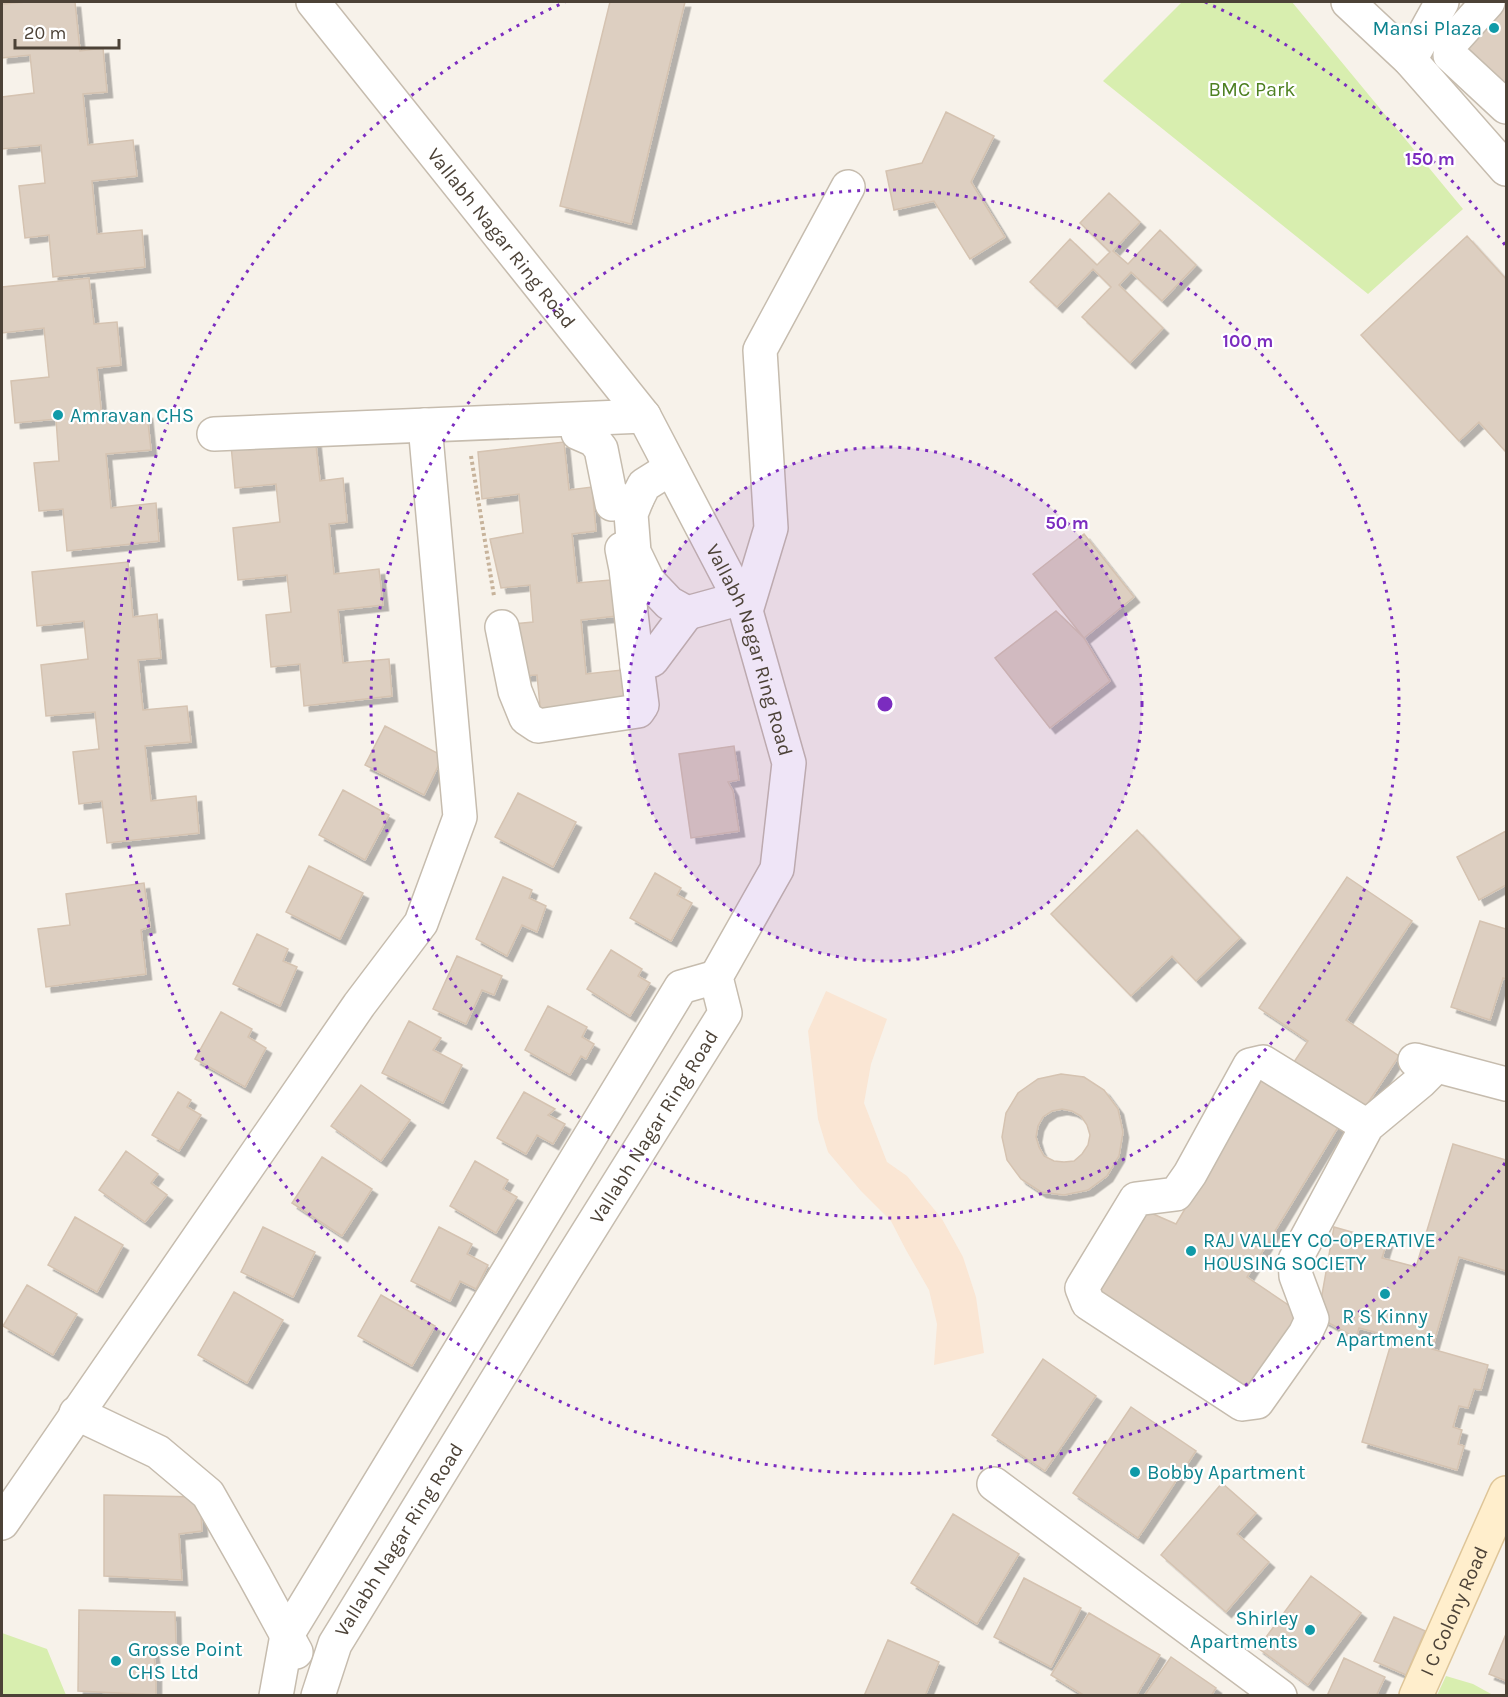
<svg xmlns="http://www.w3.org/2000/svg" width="1508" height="1697" viewBox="0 0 1508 1697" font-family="Karla,sans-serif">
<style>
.commercial{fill:#fae6d4}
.green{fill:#d8eeaf}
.building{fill:#ddcfc1;stroke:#d5c3b1;stroke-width:1.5;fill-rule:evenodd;filter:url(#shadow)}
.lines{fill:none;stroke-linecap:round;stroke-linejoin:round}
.street-casing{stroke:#c6bcae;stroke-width:36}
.secondary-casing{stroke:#dec598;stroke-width:36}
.path{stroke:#c7b39b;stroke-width:4;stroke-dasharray:3 3;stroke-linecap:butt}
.street{stroke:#fff;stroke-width:33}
.secondary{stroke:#fec;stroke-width:33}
.ring{fill:none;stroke:#7b2cbf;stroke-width:3;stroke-dasharray:3 6}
.culture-dot{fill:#0f9aa8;stroke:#fff;stroke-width:2}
.labels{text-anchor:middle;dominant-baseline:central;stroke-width:4.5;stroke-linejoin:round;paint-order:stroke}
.culture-label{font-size:20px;fill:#0d838f;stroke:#fff;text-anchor:start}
.park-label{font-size:20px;fill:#4e8021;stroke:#fff}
.street-label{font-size:20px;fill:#4c4237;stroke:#fff}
.centre{fill:#7b2cbf;stroke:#fff;stroke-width:3}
.ring-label{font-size:18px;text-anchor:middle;font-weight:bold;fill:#7b2cbf;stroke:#fff;stroke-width:4.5;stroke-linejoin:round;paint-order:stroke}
</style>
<defs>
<filter id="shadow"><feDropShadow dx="5.5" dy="5.5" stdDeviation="0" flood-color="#0004"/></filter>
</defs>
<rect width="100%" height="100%" fill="#f7f2ea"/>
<path class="commercial" d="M826 991 887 1019 871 1064 864 1103 887 1162 907 1176 942 1219 963 1257 976 1297 984 1353 934 1365 937 1324 929 1290 906 1250 891 1221 861 1191 828 1152 818 1119 808 1031Z"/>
<path class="green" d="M1182 2H1292L1463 209 1368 294 1103 81Z
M2 1633 47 1649 66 1695H2Z
M1446 1676 1473 1684 1493 1695H1437Z"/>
<path class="building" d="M27 2H75L80 51 103 48 107 92 83 94 88 145 133 140 137 176 92 181 97 234 142 230 145 267 53 277 49 235 25 238 19 186 45 183 41 145 2 149V97L34 93 30 55 2 58V4Z
M610 2H685L631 224 560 206Z
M1506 2V99L1457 54Z
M946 112 994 136 971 182 1005 237 970 259 934 201 894 210 886 171 922 163Z
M1109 193 1140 222 1113 251 1128 264 1160 230 1196 265 1162 301 1131 272 1119 285 1163 328 1130 363 1082 317 1111 287 1093 269 1057 307 1030 282 1070 239 1097 265 1110 252 1080 223Z
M1467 236 1506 279V452L1479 422 1459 441 1361 335Z
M89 278 94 324 117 322 121 365 97 368 102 418 147 413 151 450 106 454 111 508 156 503 159 541 67 551 63 509 39 511 34 463 59 461 56 419 15 423 11 381 49 377 44 328 2 333V287Z
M315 436 320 481 343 478 347 522 329 524 334 574 379 569 383 605 338 610 343 663 389 659 392 696 304 706 300 664 271 667 266 615 291 612 287 575 238 580 233 528 280 522 276 484 235 488 231 445Z
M564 442 569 490 592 487 596 531 572 534 577 583 622 579 626 615 581 620 586 674 631 669 635 706 541 716 537 675 519 676 513 624 533 622 530 585 501 588 490 539 523 533 519 494 482 499 478 452Z
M1084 534 1134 597 1084 638 1033 574Z
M128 562 133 617 157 614 161 658 138 660 143 710 187 706 191 742 145 746 151 801 196 796 199 833 107 843 102 801 79 804 73 752 99 749 95 712 46 716 41 665 88 659 84 621 37 626 32 572Z
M1056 611 1084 638 1110 681 1050 728 995 658Z
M385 726 443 756 424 795 365 765Z
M734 746 739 780 728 782 733 791 739 831 691 838 679 754Z
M343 790 389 815 365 860 319 835Z
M518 793 576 822 553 867 495 837Z
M1137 830 1240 938 1196 981 1172 956 1131 996 1051 914Z
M1506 831V885L1479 900 1457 857Z
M309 866 363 893 340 939 286 912Z
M655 873 681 888 677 895 692 903 671 941 630 918Z
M503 877 532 890 529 898 546 906 537 932 522 925 507 956 476 939Z
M1347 877 1412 921 1346 1020 1399 1056 1362 1112 1292 1065 1308 1041 1259 1008Z
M144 883 150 927 141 930 146 974 46 987 38 929 70 925 66 894Z
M1480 921 1506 929V979L1503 978 1490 1020 1451 1007Z
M257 934 288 949 283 961 297 967 280 1006 233 984Z
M611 950 642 969 638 976 650 983 630 1016 587 989Z
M457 956 502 976 494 995 482 990 466 1024 433 1009Z
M548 1006 587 1027 582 1037 594 1044 586 1059 581 1056 570 1075 525 1050Z
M221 1012 252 1029 248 1037 266 1048 245 1087 195 1059Z
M409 1021 441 1038 433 1050 462 1065 443 1103 382 1073Z
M1061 1074 1084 1077 1104 1090 1118 1109 1123 1132 1119 1156 1107 1176 1088 1190 1064 1195 1041 1192 1021 1179 1007 1160 1002 1137 1006 1113 1018 1093 1038 1079ZM1062 1109 1072 1111 1081 1116 1087 1125 1090 1135 1088 1145 1082 1154 1074 1161 1064 1162 1054 1161 1044 1156 1039 1147 1036 1137 1038 1126 1043 1117 1052 1111Z
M1263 1078 1340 1124 1247 1277 1303 1315 1248 1394 1094 1293 1144 1210 1176 1224Z
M361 1085 410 1120 381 1161 331 1126Z
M178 1092 191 1100 187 1107 201 1115 179 1151 152 1135Z
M524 1092 555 1109 548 1115 565 1124 553 1144 537 1135 526 1154 497 1138Z
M1453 1144 1506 1160V1271L1459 1257 1432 1349 1488 1365 1481 1390 1474 1389 1468 1408 1459 1406 1453 1427 1462 1430 1458 1444 1464 1446 1457 1470 1362 1442 1393 1337 1359 1328 1356 1338 1318 1317 1334 1227 1387 1242 1382 1258 1416 1267Z
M126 1151 158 1174 151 1183 167 1195 145 1222 99 1190Z
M322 1157 372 1189 342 1236 292 1203Z
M475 1161 508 1180 503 1189 517 1197 496 1233 450 1206Z
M75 1217 123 1245 97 1292 48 1265Z
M263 1227 315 1252 293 1297 241 1272Z
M439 1227 472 1244 467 1254 488 1265 476 1289 460 1281 450 1301 411 1281Z
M27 1285 77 1314 53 1355 3 1326Z
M234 1292 283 1320 247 1383 198 1355Z
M381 1295 435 1326 412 1366 358 1336Z
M1043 1359 1096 1396 1045 1471 992 1435Z
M1131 1407 1196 1451 1138 1538 1073 1493Z
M1222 1483 1256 1513 1237 1534 1269 1562 1226 1612 1161 1555Z
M104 1495 200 1497 202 1531 179 1534 182 1580 104 1576Z
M953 1514 1019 1554 977 1624 911 1583Z
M1311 1576 1361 1613 1308 1685 1258 1648Z
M1024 1578 1081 1608 1051 1667 994 1637Z
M79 1610 175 1612 176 1646 153 1649 156 1672V1695L78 1691Z
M1089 1613 1160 1655 1136 1696H1085L1051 1675Z
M1394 1617 1425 1631 1406 1675 1374 1661Z
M1506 1634V1681L1489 1674Z
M888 1640 939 1662 925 1696H864Z
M1171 1657 1216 1688 1211 1696H1144Z
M1344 1658 1385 1677 1376 1696H1327Z"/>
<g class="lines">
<defs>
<g id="street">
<path id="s1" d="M313 2 644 416 746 611 789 763 777 869 716 977 725 1013 565 1269 335 1644 318 1696"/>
<path d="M1348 2 1410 60 1506 169"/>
<path d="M1488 2 1451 43 1450 55 1506 107"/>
<path d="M1410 60 1442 2"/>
<path d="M578 433 594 440 601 449 612 504 637 499"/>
<path d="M214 434 644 416"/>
<path d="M671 468 644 485 637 499 631 514 634 552 648 581 669 603 687 613 738 599"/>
<path d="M622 549 626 569 637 666"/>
<path d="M746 611 771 528 760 350 848 187"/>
<path d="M502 627 515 691 526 718 538 726 638 711 642 705 637 666 652 660 687 613"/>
<path d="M1415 1060 1506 1084"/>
<path d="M1367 1126 1263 1062 1250 1065 1190 1174 1176 1194 1136 1199 1082 1288 1088 1303 1242 1404 1257 1402 1305 1334 1312 1319 1296 1276 1295 1260 1367 1126 1420 1082 1436 1066"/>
<path d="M76 1413 158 1452 208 1494 254 1575 296 1652"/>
<path d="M994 1484 1280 1696"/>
<path d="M2 1523 359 1005 421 923 460 817 425 425"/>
<path d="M276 1696 287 1635 681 987 716 977"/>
</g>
<g id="secondary">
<path id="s2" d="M1416 1696 1506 1493"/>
</g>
</defs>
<use href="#street" class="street-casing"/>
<use href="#secondary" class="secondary-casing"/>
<path class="path" d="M471 456 494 596"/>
<use href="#street" class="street"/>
<use href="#secondary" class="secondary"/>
</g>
<circle cx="885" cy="704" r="257" fill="#7b2cbf" fill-opacity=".12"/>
<g class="ring">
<circle cx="885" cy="704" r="257"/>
<circle cx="885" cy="704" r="514"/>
<path d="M1505 1163A771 771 0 1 1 565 2M1205 2A771 771 0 0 1 1505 245"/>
</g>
<g class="culture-dot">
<circle cx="1494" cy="28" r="6"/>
<circle cx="58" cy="415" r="6"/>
<circle cx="1191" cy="1251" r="6"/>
<circle cx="1385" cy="1294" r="6"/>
<circle cx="1135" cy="1472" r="6"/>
<circle cx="1310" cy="1630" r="6"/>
<circle cx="116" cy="1661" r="6"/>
</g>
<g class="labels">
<g class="culture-label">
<text x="1482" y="28" text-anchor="end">Mansi Plaza</text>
<text x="70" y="415">Amravan CHS</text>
<text x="1203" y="1240">RAJ VALLEY CO-OPERATIVE<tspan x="1203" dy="23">HOUSING SOCIETY</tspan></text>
<text x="1385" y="1316" text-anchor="middle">R S Kinny<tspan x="1385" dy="23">Apartment</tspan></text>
<text x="1147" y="1472">Bobby Apartment</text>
<text x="1298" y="1618" text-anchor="end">Shirley<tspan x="1298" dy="23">Apartments</tspan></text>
<text x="128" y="1649">Grosse Point<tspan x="128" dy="23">CHS Ltd</tspan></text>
</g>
<g class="park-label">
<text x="1252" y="89">BMC Park</text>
</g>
<g class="street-label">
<text stroke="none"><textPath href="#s1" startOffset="302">Vallabh Nagar Ring Road</textPath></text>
<text stroke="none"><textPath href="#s1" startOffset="788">Vallabh Nagar Ring Road</textPath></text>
<text transform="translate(654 1127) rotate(-58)">Vallabh Nagar Ring Road</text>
<text transform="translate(399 1540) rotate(-58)">Vallabh Nagar Ring Road</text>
<text stroke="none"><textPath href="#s2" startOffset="93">I C Colony Road</textPath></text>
</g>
</g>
<circle cx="885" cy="704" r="9" class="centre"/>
<g class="ring-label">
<text x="1430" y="165">150 m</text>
<text x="1248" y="347">100 m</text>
<text x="1067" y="529">50 m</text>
</g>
<rect width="1508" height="1697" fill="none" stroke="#4c4237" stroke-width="6"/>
<path d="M15 39v9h104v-9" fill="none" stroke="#4c4237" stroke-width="3"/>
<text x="24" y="39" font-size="18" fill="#4c4237" stroke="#ffffff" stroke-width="4.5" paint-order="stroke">20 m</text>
</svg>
